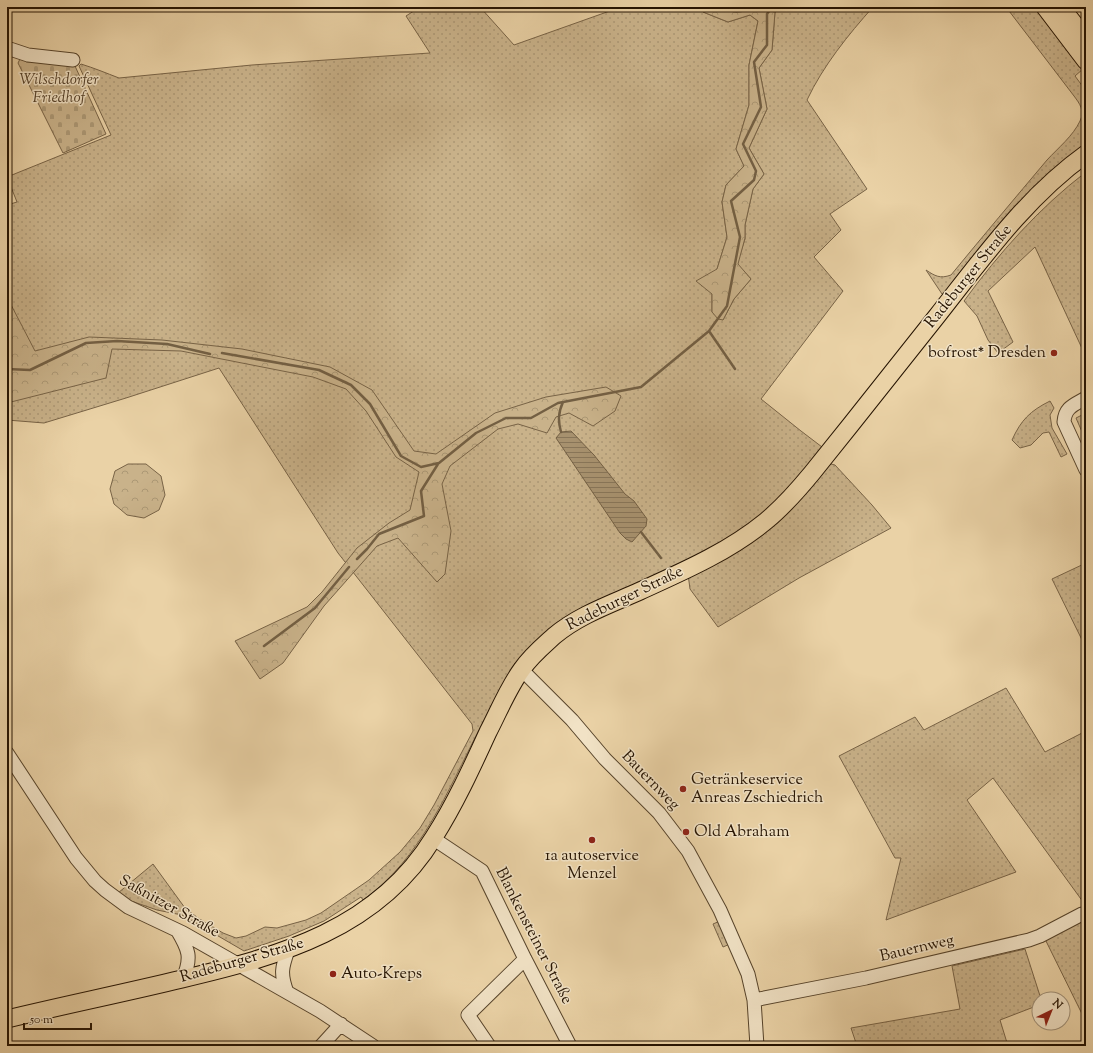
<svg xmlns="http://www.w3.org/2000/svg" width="1093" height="1053" viewBox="0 0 1093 1053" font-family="'Sorts Mill Goudy',serif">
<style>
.grass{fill:url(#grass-dots);stroke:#786346}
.forest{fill:url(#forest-crowns);stroke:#786346}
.cemetery{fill:url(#cemetery-stones);stroke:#786346}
.water{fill:url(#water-rules);stroke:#735f43}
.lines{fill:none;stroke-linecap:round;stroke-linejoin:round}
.stream{stroke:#735f43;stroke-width:2.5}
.minor-casing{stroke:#57442b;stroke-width:15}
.major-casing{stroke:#261402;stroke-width:19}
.minor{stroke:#f1e2c5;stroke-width:13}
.major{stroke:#ead2a6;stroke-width:17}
.poi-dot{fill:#8f2418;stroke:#f1e2c5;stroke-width:1.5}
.labels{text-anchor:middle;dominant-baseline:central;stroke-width:3;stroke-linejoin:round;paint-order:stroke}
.park-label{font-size:16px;font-style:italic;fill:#57432b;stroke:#f1e2c5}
.street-label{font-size:16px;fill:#261402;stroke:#f1e2c5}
.poi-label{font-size:16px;fill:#261402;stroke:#f1e2c5;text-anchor:start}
</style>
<defs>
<pattern id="grass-dots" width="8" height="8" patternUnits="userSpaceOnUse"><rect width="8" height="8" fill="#c9b28a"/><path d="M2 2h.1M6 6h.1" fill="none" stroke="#ac9875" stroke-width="1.8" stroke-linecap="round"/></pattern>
<pattern id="forest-crowns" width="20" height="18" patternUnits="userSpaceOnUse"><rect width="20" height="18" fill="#c9b28a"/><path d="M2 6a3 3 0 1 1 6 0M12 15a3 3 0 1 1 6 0" fill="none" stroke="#ac9875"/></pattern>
<pattern id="cemetery-stones" width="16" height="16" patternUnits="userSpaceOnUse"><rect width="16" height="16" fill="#c9b28a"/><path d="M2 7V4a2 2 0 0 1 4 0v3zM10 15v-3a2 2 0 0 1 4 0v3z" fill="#ac9875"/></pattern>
<pattern id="water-rules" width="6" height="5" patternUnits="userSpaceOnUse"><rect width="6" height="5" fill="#a7916e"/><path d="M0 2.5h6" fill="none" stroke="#887558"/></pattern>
</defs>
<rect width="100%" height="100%" fill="#ead2a6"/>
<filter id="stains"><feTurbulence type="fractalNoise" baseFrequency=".005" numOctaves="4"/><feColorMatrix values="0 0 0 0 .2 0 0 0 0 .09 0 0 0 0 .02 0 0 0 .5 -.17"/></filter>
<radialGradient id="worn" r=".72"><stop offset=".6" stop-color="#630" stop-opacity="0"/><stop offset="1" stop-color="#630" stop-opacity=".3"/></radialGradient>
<path class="grass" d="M420 7H480L514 45 621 7H699L703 12 728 22 750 15 758 21 749 65V105L736 149 744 166 726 185 722 202 727 237 717 269 712 294V312L723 320 734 299 751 279 737 264 745 239V225L753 189 764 174 749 148 767 109 759 68 772 50 775 12 781 7H873C848 35 823 66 807 100L867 189 830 214 841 230 814 257 843 291 761 399 801 431 822 447 824 450 784 498 720 547 564 622 482 732 479 730C448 790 421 859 363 900L361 897 324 921 289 936 244 951 182 915 157 910 131 901 118 893 153 864 185 908 198 918 223 933 236 938 246 936 265 927 277 928 306 920 321 913 369 880 400 852 420 828 434 805 473 731 472 724 338 553 219 368 126 398 44 423 7 420V205L17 202 7 177 111 135 79 66 81 64C94 68 106 73 119 78L252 65 430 53 406 16Z
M1006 7H1038L1083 69 1075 76 1086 91V146L1067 159 946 296 942 294 926 270C935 276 940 279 951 275 983 236 1015 198 1047 160 1058 148 1073 136 1080 121 1085 111 1080 104 1074 96Z
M1086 172V357L1035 247 988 291 1013 342 998 353 988 340 977 316 964 301C999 253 1039 208 1086 172Z
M1050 401 1054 408 1050 415 1052 428 1067 454 1061 457 1049 432 1043 433 1031 445 1020 448 1012 440C1021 420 1030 411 1050 401Z
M1086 413V441L1076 418Z
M827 463 835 465 872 505 891 528 799 578 718 627 690 589 688 574Z
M1086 563V648L1052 579Z
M1006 688 1045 752 1086 731V906L993 778 967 800 1016 872 886 920 901 858H895L839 756 915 717 924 730Z
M1086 914V1022L1044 937Z
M720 921 730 944 723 947 713 924Z
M1025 949 1041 999H1039V1005L1000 1020 1008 1046H857L851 1028 960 1009 952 966Z"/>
<path class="forest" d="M699 7H781L775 12 772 50 759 68 767 109 749 148 764 174 753 189 745 225V238L738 264 751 279 734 299 723 320 718 319 712 312V294L696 281 717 269 727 237 722 202 726 185 744 166 736 149 749 105V65L758 21 750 15 728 22 703 12Z
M7 297 35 351 89 337 162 340 242 349 330 367 372 390 414 451 436 454 495 413 546 397 606 387 621 396 615 411 593 426 569 413 556 417 547 433 518 424 498 429 450 466 442 484 451 531 445 574 437 582 398 538 377 546 324 606 283 663 260 679 235 641 307 607 322 592 357 548 389 523 410 510 419 472 396 457 366 411 346 389 313 377 181 351 112 349 106 378 7 403Z
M128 464H146L161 476 165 495 159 510 144 518 127 515 114 504 110 489 115 471Z"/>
<path class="cemetery" d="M20 59 75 66 106 134 63 153 18 63Z"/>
<path class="water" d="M571 431 594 455 625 494 634 501 647 519 646 526 632 542 626 539 620 533 556 438 561 432Z"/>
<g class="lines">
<path class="stream" d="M717 7C726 11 742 14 751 7
M709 331 735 369
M222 353 319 370 351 385 370 404 401 456 421 467 439 463 476 433 506 418H531L558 403 641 387 709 331 727 306 740 237 731 201 754 180 756 171 743 144 761 107 754 62 767 45V14L772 7
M7 369 30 370 86 343 117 341 167 344 210 354
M561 432C558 421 558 413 563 402
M641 532 661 558
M357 559 367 549 379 534 424 516 421 491 438 464
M264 646 315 608 349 567"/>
<defs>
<path id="minor" d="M7 48 28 55 73 60
M1086 398C1074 405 1065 407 1064 422L1086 470
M520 670 528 676 572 720 605 759 659 813 688 851 720 910 748 974 754 1000 757 1046
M7 753 76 858 95 881 105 890 128 907 183 933 320 1011 373 1046
M434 839 482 871 525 959 570 1046
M177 930C189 950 192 957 183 979
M287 992C280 974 282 967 288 950
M754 1000 866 978 1029 940 1040 936 1082 914
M321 1046 341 1024
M489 1046 468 1015 525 959"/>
<path id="major" d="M1045 7 1086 61
M1061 7 1086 39
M7 1019C65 1005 124 993 182 979 280 956 378 929 434 837 455 804 472 767 488 732 499 711 508 688 522 669 531 656 543 646 554 636 579 615 611 604 640 591 684 571 728 552 766 521 783 507 798 490 812 473 854 421 895 369 937 316 982 259 1026 197 1086 154"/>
</defs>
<use href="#minor" class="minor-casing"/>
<use href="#major" class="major-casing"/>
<use href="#minor" class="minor"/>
<use href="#major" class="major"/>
</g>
<g class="poi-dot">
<circle cx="1054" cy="353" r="4"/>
<circle cx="683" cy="789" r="4"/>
<circle cx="686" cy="832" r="4"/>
<circle cx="592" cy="840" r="4"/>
<circle cx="333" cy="974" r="4"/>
</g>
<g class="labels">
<g class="park-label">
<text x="59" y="80">Wilschdorfer<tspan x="59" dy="18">Friedhof</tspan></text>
</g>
<g class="street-label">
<text transform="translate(969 277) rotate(-51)">Radeburger Straße</text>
<text transform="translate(625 599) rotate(-26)">Radeburger Straße</text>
<text transform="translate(650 781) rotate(46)">Bauernweg</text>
<text transform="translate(169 907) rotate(29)">Saßnitzer Straße</text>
<text transform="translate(533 936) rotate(63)">Blankensteiner Straße</text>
<text transform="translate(917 949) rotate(-13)">Bauernweg</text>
<text transform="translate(242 961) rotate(-16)">Radeburger Straße</text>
</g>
<g class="poi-label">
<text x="1046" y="353" text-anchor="end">bofrost* Dresden</text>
<text x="691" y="780">Getränkeservice<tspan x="691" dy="18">Anreas Zschiedrich</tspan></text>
<text x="694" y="832">Old Abraham</text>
<text x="592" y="856" text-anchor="middle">1a autoservice<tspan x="592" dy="18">Menzel</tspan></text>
<text x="341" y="974">Auto-Kreps</text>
</g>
</g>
<rect width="1093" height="1053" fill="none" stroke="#ead2a6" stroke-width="24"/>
<rect x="8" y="8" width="1077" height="1037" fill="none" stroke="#261402" stroke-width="2"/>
<rect x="12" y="12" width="1069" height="1029" fill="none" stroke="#261402"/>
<g transform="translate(1051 1011) rotate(43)"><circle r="19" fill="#f1e2c5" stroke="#a09077"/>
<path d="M0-3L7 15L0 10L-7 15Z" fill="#8f2418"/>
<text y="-6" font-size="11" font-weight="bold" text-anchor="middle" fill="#261402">N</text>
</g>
<path d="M24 1023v6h67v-6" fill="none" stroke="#261402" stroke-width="2"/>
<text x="30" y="1023" font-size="12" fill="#261402" stroke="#f1e2c5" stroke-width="3" paint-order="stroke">50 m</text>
<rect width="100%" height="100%" filter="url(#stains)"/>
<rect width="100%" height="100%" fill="url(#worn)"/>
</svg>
